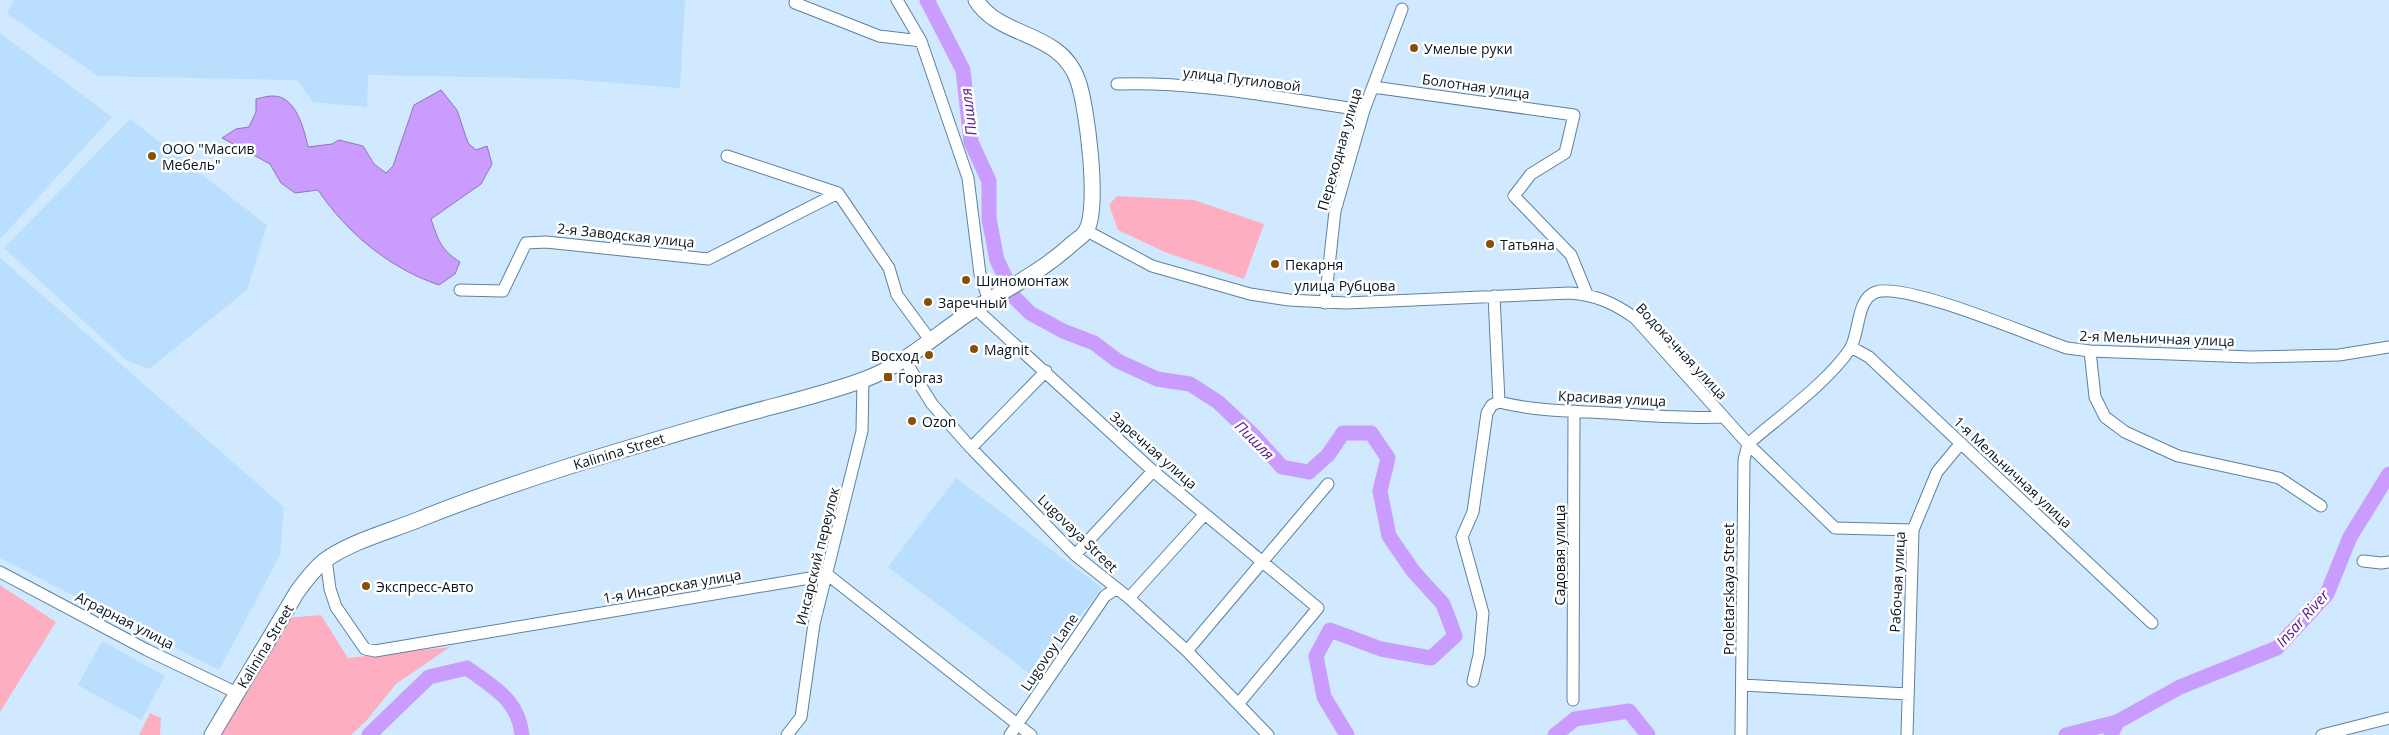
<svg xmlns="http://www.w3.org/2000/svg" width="2389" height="735" viewBox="0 0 2389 735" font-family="'Open Sans',sans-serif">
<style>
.built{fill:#b9defe}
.green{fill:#fdafc1}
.water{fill:#c99cfd;stroke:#8f74bb}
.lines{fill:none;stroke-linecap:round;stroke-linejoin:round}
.river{stroke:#c99cfd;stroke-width:15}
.minor-casing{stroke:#5c82a1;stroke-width:13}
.major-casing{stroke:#5c82a1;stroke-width:17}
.minor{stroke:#fff;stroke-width:11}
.major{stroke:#fff;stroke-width:15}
.poi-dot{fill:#895004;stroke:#fff;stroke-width:2}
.labels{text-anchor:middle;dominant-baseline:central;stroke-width:5;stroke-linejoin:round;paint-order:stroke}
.poi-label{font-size:14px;fill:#071521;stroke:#fff;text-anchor:start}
.street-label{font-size:14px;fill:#071521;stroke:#fff}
.water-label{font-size:15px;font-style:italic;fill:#581888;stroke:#fff}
</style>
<rect width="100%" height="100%" fill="#d1e9fe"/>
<path class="built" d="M14 0H685L680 88 566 79 368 75 367 107 313 102 297 80 98 76 7 14Z
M0 33 112 117 0 239Z
M130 119 267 225 247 290 149 369 126 360 4 248Z
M0 258 284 507 280 555 219 670 0 558Z
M956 478 1102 588 1034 677 888 567Z
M102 641 165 676 141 720 78 685Z"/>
<path class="green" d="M1117 196 1194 200 1264 224 1244 279 1167 253 1118 230 1109 205Z
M0 585 56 622 0 712Z
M321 615 348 658 450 647 396 684 367 720 351 735H222L285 618Z
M150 713 161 718 160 735H139Z"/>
<path class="water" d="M441 90 457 110 468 143 476 150 487 146 492 164 481 184 431 219C438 240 441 250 460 262L455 274 439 285C389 268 347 233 318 190L295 193 281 183 270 164 222 138 236 129 249 127 256 112V99C261 98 267 96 272 96 296 95 304 129 308 147L332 144 339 140 363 146 374 164 386 173 393 166 414 105Z"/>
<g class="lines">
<path class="river" d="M927 0 963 70 971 142 989 181V219L997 260 1015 298 1030 313 1063 331 1094 343 1118 361 1157 379 1190 384 1218 402 1254 436 1282 467 1309 472 1328 455 1343 433H1371L1388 458 1380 491 1389 536 1413 571 1443 604 1455 636 1431 658 1381 649 1330 630 1316 656 1324 697 1347 735
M369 735 429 677 467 668C494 688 518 699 522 735
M1555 735 1575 719 1629 711 1648 735
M2066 735 2117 722
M2111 735 2117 722 2180 687 2277 648 2327 594 2350 537 2389 474"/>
<defs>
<path id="minor" d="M796 0 795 3 879 36 921 41
M897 0 921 41 968 178 980 274 989 301
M1117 84C1199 81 1282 99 1364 110
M1373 87 1574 115 1565 153 1531 174 1514 196 1571 255 1587 294
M727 156 838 193
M1087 231 1152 266 1250 294 1289 300 1346 303 1570 293C1596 295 1614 303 1635 318L1748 444 1835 528 1913 530
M460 290 503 291 526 243 546 242 708 259 838 193 889 268 897 295 930 340
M1494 296 1499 402
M1325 303 1335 211 1364 110 1402 9
M976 309 1153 471 1318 608 1239 703
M1851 347 1869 357 2152 623
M2090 351 2095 397 2105 417 2125 432 2178 456 2279 478 2321 506
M904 359 932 404 971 448 1075 555 1129 598 1187 651 1268 735
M1499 402C1534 411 1571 411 1607 413 1645 415 1684 419 1723 417
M1748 444C1779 417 1828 382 1850 349 1860 333 1856 299 1876 292 1906 282 2031 336 2067 348L2090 351 2251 357 2339 355 2389 347
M971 448 1046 371
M1075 555 1153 471
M326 559 330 589 336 607 365 649 375 651 828 575 1031 735
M2363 561 2381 563 2389 562
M0 572 147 650 237 693
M1129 598 1205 514
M1187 651 1328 484
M1473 681 1479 655 1483 613 1462 537 1473 512 1487 413 1492 405 1499 402
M1742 685 1908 694
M1573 700 1574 411
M787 735 801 717 814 624 862 431 863 380
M1010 735 1105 596 1116 589
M1741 735 1744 460 1748 444
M1907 735 1913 530 1937 472 1961 443
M2322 735 2389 718"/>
<path id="major" d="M212 735 297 592C305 581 313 570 324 561 349 542 391 531 420 519 520 479 624 449 727 419 772 406 819 396 863 380 905 365 939 332 976 308 1010 287 1044 270 1073 243 1077 240 1084 235 1086 231 1100 209 1087 106 1078 81 1061 30 1000 39 976 0"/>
</defs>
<use href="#minor" class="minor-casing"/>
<use href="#major" class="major-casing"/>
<use href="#minor" class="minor"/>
<use href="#major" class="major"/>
</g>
<g class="poi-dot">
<circle cx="1414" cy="48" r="5"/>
<circle cx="152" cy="156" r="5"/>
<circle cx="1490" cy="244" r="5"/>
<circle cx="1275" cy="264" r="5"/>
<circle cx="966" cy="280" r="5"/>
<circle cx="928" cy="302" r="5"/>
<circle cx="974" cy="349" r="5"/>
<circle cx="929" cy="355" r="5"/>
<rect x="883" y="372" width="10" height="10" rx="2.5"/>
<circle cx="912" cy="421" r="5"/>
<circle cx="366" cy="586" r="5"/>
</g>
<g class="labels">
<g class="poi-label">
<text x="1424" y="48">Умелые руки</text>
<text x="162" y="148">ООО "Массив<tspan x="162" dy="16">Мебель"</tspan></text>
<text x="1500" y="244">Татьяна</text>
<text x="1285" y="264">Пекарня</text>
<text x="976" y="280">Шиномонтаж</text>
<text x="938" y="302">Заречный</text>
<text x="984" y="349">Magnit</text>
<text x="919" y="355" text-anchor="end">Восход</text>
<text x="898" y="377">Горгаз</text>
<text x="922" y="421">Ozon</text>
<text x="376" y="586">Экспресс-Авто</text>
</g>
<g class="street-label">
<text transform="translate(1242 79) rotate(7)">улица Путиловой</text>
<text transform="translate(1476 86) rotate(8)">Болотная улица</text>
<text transform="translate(1339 149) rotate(-74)">Переходная улица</text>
<text transform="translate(626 235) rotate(6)">2-я Заводская улица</text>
<text x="1345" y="285">улица Рубцова</text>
<text transform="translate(2157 338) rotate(2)">2-я Мельничная улица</text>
<text transform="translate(1682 351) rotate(47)">Водокачная улица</text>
<text transform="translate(1612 398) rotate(3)">Красивая улица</text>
<text transform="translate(1154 450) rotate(41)">Заречная улица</text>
<text transform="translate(619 451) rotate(-17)">Kalinina Street</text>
<text transform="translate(2013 472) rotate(43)">1-я Мельничная улица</text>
<text transform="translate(1078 533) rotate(44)">Lugovaya Street</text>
<text transform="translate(1559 555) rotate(-90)">Садовая улица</text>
<text transform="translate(817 556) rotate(-76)">Инсарский переулок</text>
<text transform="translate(1897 582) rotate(-87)">Рабочая улица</text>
<text transform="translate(672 586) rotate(-10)">1-я Инсарская улица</text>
<text transform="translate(1728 589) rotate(-90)">Proletarskaya Street</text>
<text transform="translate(125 620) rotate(27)">Аграрная улица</text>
<text transform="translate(265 646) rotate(-59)">Kalinina Street</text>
<text transform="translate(1049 652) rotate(-56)">Lugovoy Lane</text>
</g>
<g class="water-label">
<text transform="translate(968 112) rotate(-97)">Пишля</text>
<text transform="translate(1255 440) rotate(45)">Пишля</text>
<text transform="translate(2302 618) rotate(-48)">Insar River</text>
</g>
</g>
</svg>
